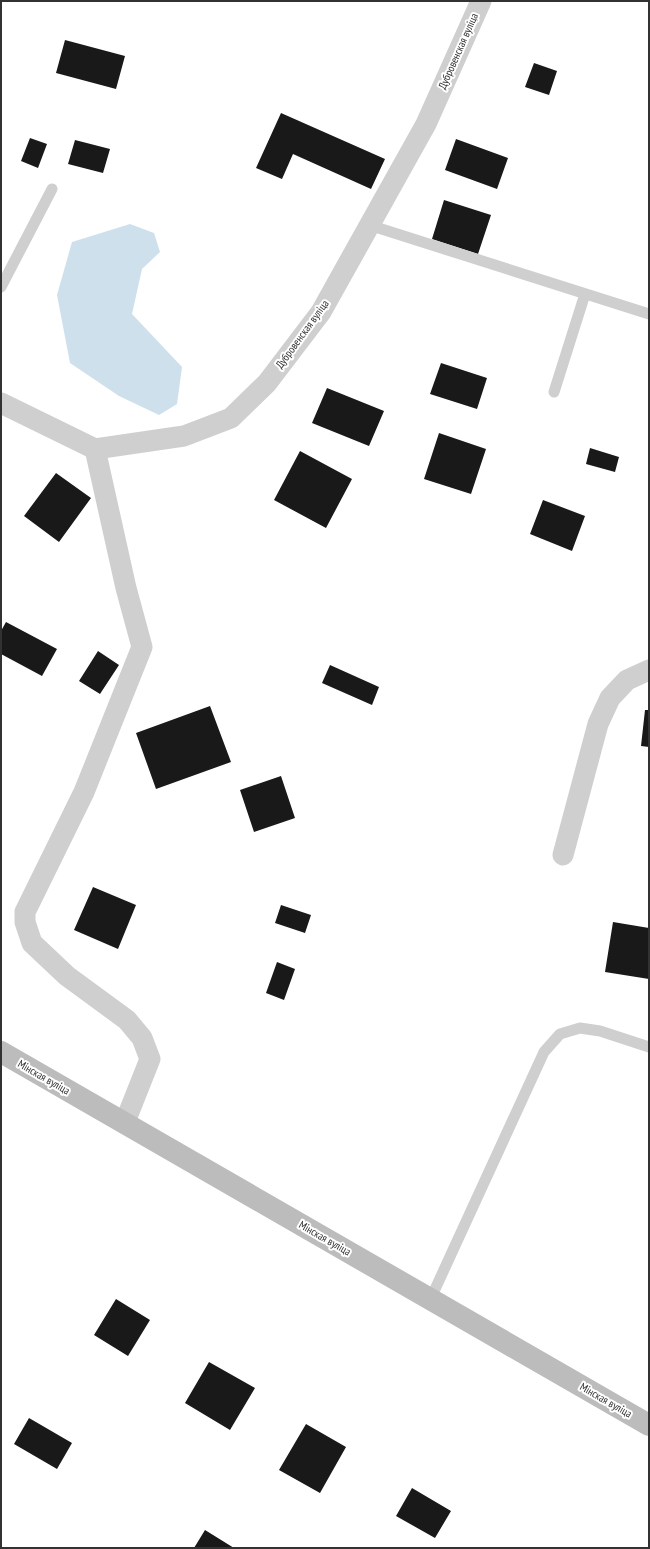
<svg xmlns="http://www.w3.org/2000/svg" width="650" height="1549" viewBox="0 0 650 1549" font-family="'PT Sans Narrow',sans-serif">
<style>
.water{fill:#cee0ec}
.building{fill:#191919}
.lines{fill:none;stroke-linecap:round;stroke-linejoin:round}
.lane{stroke:#cfcfcf;stroke-width:11}
.street{stroke:#cfcfcf;stroke-width:21}
.secondary{stroke:#bcbcbc;stroke-width:22}
.labels{text-anchor:middle;dominant-baseline:central;stroke-width:4;stroke-linejoin:round;paint-order:stroke}
.street-label{font-size:11px;fill:#323232;stroke:#fff}
</style>
<rect width="100%" height="100%" fill="#fff"/>
<path class="water" d="M130 224 154 233 160 252 142 269 132 314 182 367 177 404 159 415 119 396 70 363 57 295 72 242Z"/>
<path class="building" d="M65 40 125 56 116 89 56 73Z
M534 63 557 71 549 95 525 87Z
M281 113 385 159 371 189 293 154 282 179 256 168Z
M30 138 47 144 38 168 21 161Z
M456 139 508 158 497 189 445 170Z
M75 140 110 149 103 173 68 164Z
M444 200 491 215 478 254 432 239Z
M441 363 487 378 477 409 430 394Z
M327 388 384 411 369 446 312 423Z
M439 433 486 449 471 494 424 479Z
M590 448 619 457 615 472 586 464Z
M300 451 352 479 326 528 274 500Z
M56 473 91 498 59 542 24 516Z
M543 500 585 516 572 551 530 534Z
M6 622 57 649 42 676 1 654V631Z
M98 651 119 665 100 694 79 681Z
M330 665 379 687 372 705 322 683Z
M210 706 231 762 156 789 136 733Z
M645 710H649V747L641 746Z
M281 776 295 818 254 832 240 790Z
M93 887 136 905 118 949 74 930Z
M281 905 311 915 305 933 275 923Z
M613 922 649 928V979L605 972Z
M277 962 295 969 284 1000 266 993Z
M116 1299 150 1320 128 1356 94 1335Z
M209 1362 255 1388 230 1430 185 1403Z
M29 1418 72 1443 57 1469 14 1444Z
M306 1424 346 1447 320 1493 279 1470Z
M412 1488 451 1511 435 1538 396 1516Z
M205 1530 234 1548H194Z"/>
<g class="lines">
<path class="lane" d="M369 225 649 314
M1 287 52 189
M554 392 585 294
M431 1298 544 1052 560 1034 580 1028 600 1031 649 1047"/>
<path class="street" d="M1 403 95 449 184 436 231 418 267 383 321 312 426 124 481 1
M95 449 126 588 142 647 84 792 25 912V922L32 943 67 976 127 1020 142 1038 150 1059 125 1122
M563 855 598 724 610 698 627 680 649 670"/>
<path class="secondary" d="M1 1052 649 1425"/>
</g>
<g class="labels">
<g class="street-label">
<text transform="translate(458 51) rotate(-66)">Дубровенская вуліца</text>
<text transform="translate(302 334) rotate(-54)">Дубровенская вуліца</text>
<text transform="translate(44 1077) rotate(30)">Мінская вуліца</text>
<text transform="translate(325 1238) rotate(30)">Мінская вуліца</text>
<text transform="translate(606 1400) rotate(30)">Мінская вуліца</text>
</g>
</g>
<rect width="650" height="1549" fill="none" stroke="#323232" stroke-width="4"/>
</svg>
